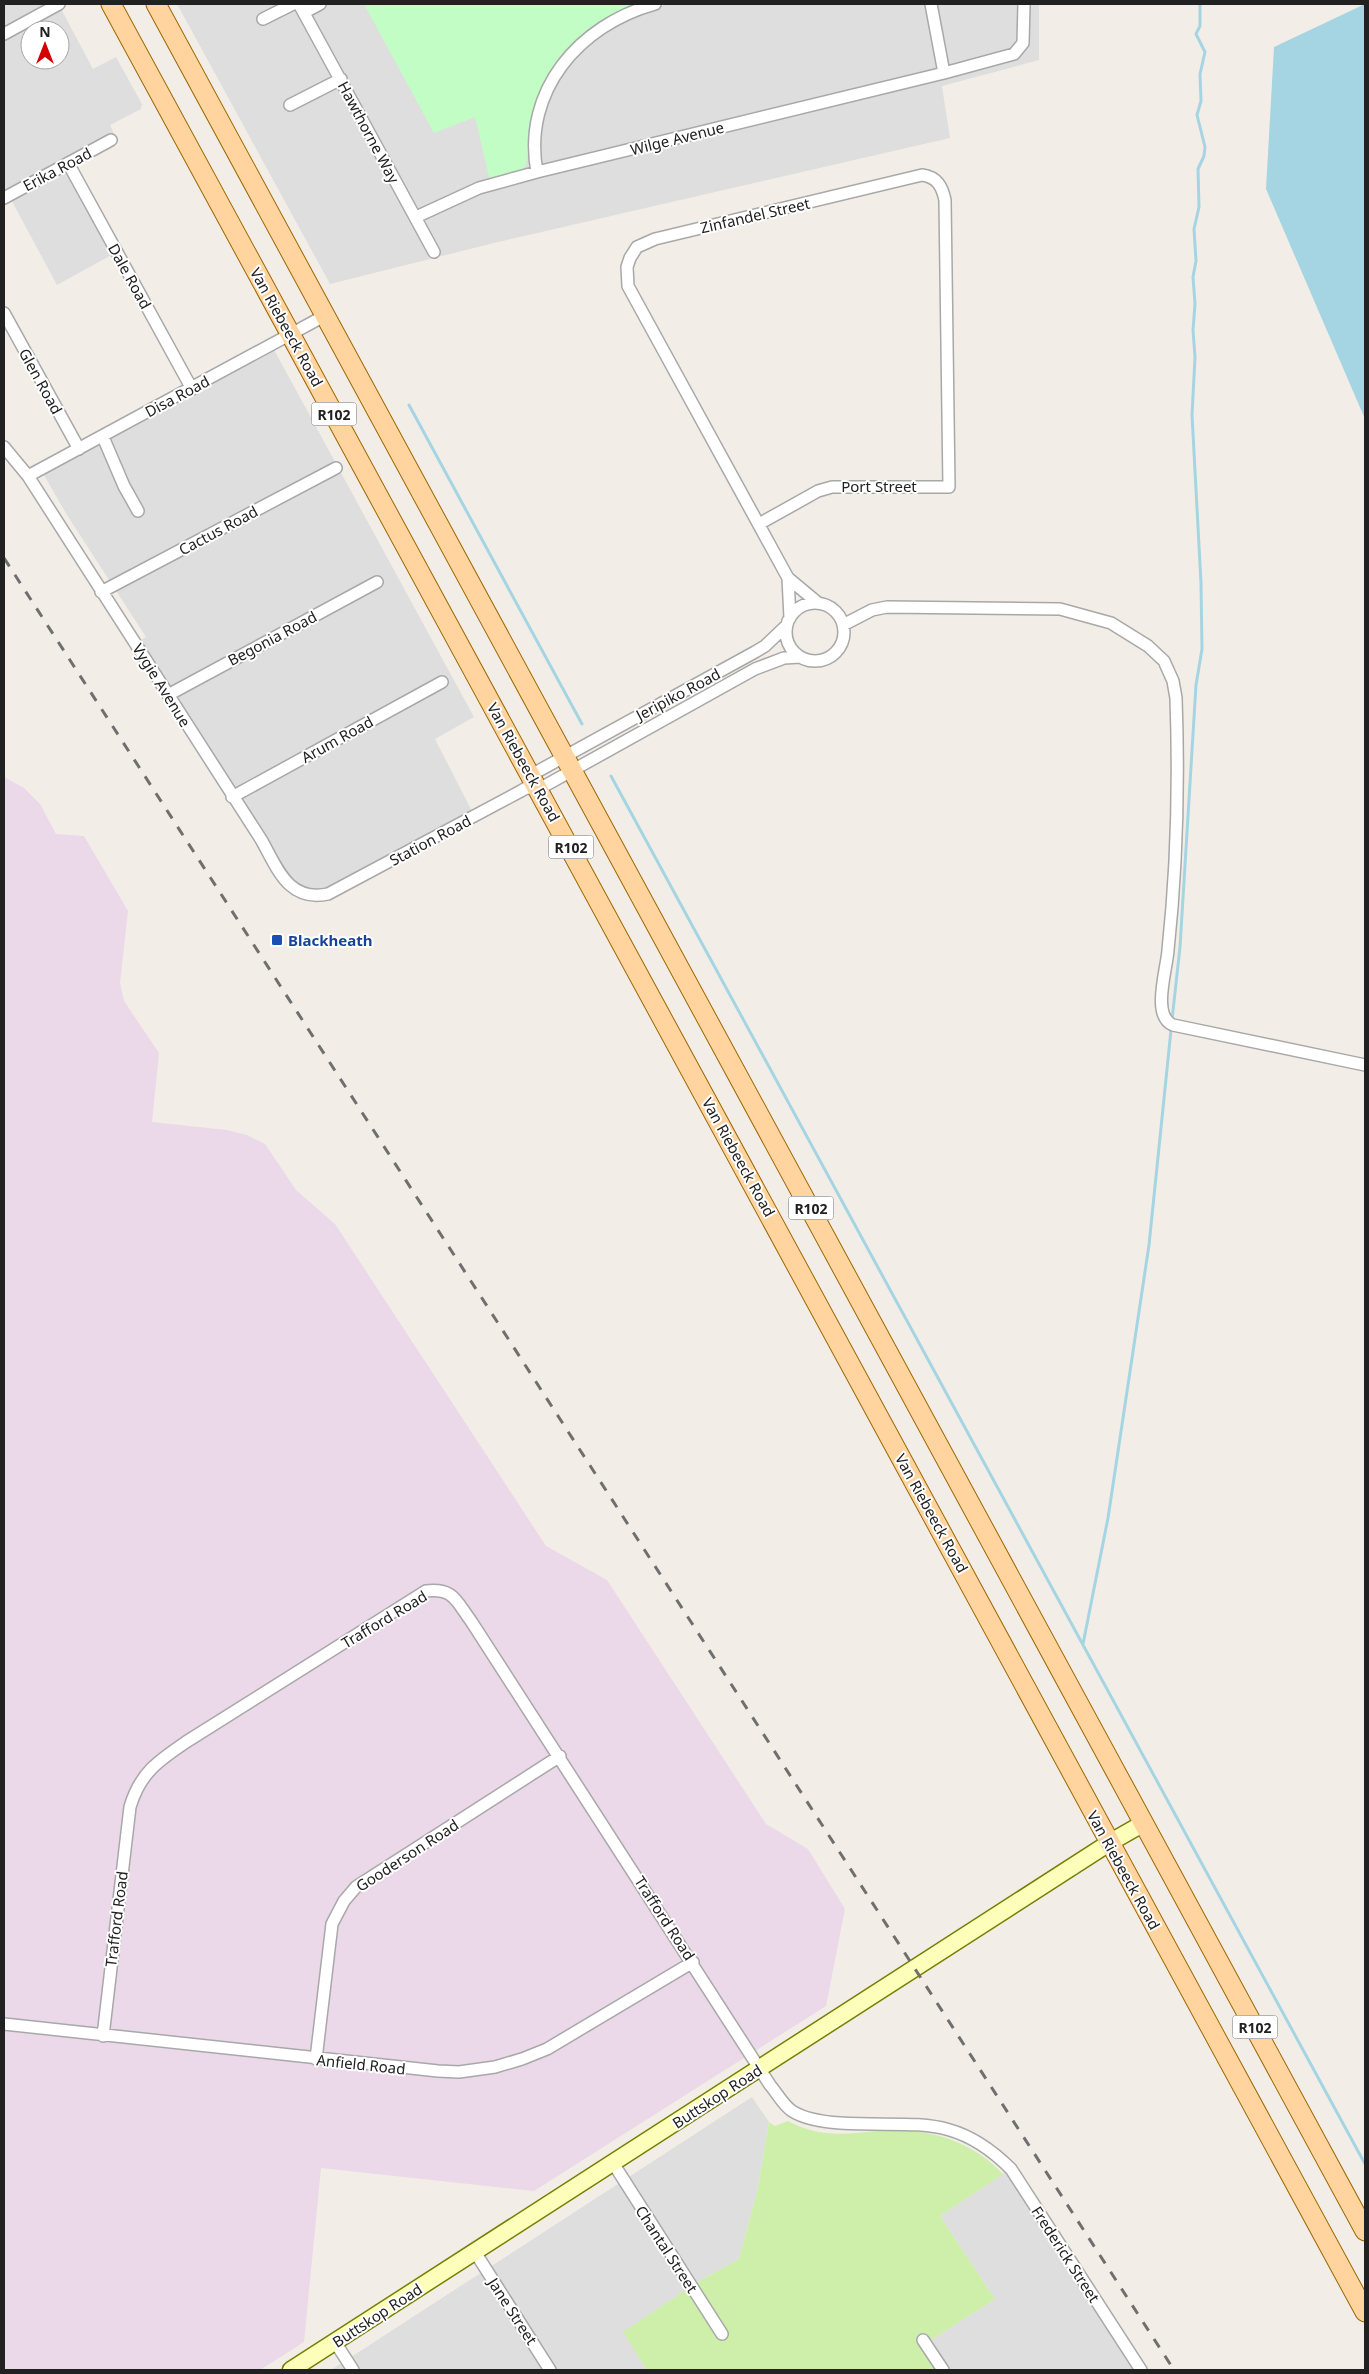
<svg xmlns="http://www.w3.org/2000/svg" width="1369" height="2374" viewBox="0 0 1369 2374" font-family="'Noto Sans',sans-serif">
<style>
.residential{fill:#dfdede;fill-rule:evenodd}
.industrial{fill:#ebd8e8}
.grass{fill:#cdefaa}
.park{fill:#c2fdc6}
.water{fill:#a5d5e2}
.lines{fill:none;stroke-linecap:round;stroke-linejoin:round}
.stream{stroke:#a5d5e2;stroke-width:3}
.street-casing{stroke:#a8a8a8;stroke-width:14}
.secondary-casing{stroke:#748000;stroke-width:19}
.primary-casing{stroke:#9e6700;stroke-width:21}
.street{stroke:#fff;stroke-width:11}
.secondary{stroke:#fcfeb9;stroke-width:16}
.primary{stroke:#ffd49f;stroke-width:19}
.rail{stroke:#6f6f6f;stroke-width:3;stroke-dasharray:10 10;stroke-linecap:butt}
.transit-dot{fill:#1a4fb4;stroke:#fff;stroke-width:2}
.labels{text-anchor:middle;dominant-baseline:central;stroke-width:4;stroke-linejoin:round;paint-order:stroke}
.shield{fill:#fff;stroke:#646464;stroke-width:1}
.shield-label{font-size:14px;font-weight:bold;fill:#212121}
.street-label{font-size:15px;fill:#212121;stroke:#fff}
.transit-label{font-size:15px;font-weight:bold;fill:#164399;stroke:#fff;text-anchor:start}
</style>
<rect width="100%" height="100%" fill="#f2eee7"/>
<path class="residential" d="M4 4H60L59 5 93 69 116 57 142 104 141 109 110 125 116 138 68 164 117 252 57 285 8 194 4 196ZM30 30H60V60H30Z
M177 4H1039V60L942 86 950 138 494 243 330 284Z
M272 346 474 717 435 739 474 815 328 892 295 888 136 643 146 637 67 515 41 470Z
M752 2097 769 2122 757 2192 739 2259 696 2283 624 2332 647 2370H331Z
M1010 2169 1140 2370H942L925 2344 995 2299 940 2216Z"/>
<path class="industrial" d="M4 777 24 788 40 804 56 834 84 836 128 911 120 983 124 1001 159 1053 152 1122 227 1130 247 1135 265 1144 296 1190 335 1224 546 1546 607 1580 766 1824 808 1849 845 1909 826 2006 534 2191 321 2168 304 2342 260 2370H4Z"/>
<path class="grass" d="M788 2121C821 2138 842 2134 877 2131 925 2127 970 2139 1003 2174L940 2216 995 2299 925 2344 937 2370H647L623 2332 696 2283 739 2259 757 2192 769 2122 775 2126Z"/>
<path class="park" d="M364 4H631L628 8 578 40 559 61 531 127 526 165 519 173 490 181 475 117 434 133Z"/>
<path class="water" d="M1365 4V419L1266 189 1274 47Z"/>
<g class="lines">
<path class="stream" d="M409 405 582 724
M611 776 1365 2164
M1172 1020 1180 947 1196 685 1202 649 1201 583 1192 415 1195 357 1193 330 1195 304 1193 277 1196 261 1194 229 1199 207 1198 169 1204 156 1205 147 1197 115 1201 101 1200 74 1205 52 1196 34 1200 26V4
M1083 1644 1108 1518 1149 1245 1171 1030"/>
<defs>
<path id="street" d="M299 4 434 252
M931 4 944 73
M305 12 320 4
M263 19 293 4
M4 34 59 4
M290 105 341 79
M68 163 192 389
M537 172C522 91 579 25 655 4
M4 198 111 140
M416 217 479 188 537 172 944 73 1014 54 1023 43 1024 4
M4 313 79 449
M103 437 124 486 138 511
M4 447 28 476 262 841C278 870 289 902 328 894L521 791 526 788 539 789 755 669 784 658 800 657
M28 476 326 315
M759 524 818 491 832 487H949L945 200C942 186 937 177 922 175L655 239 637 247 630 258 627 267 628 286 788 578 818 603
M788 578 790 618
M101 592 336 468
M786 632a29 29 0 1 1 58 0a29 29 0 1 1-58 0Z
M843 625 872 610 887 607 1060 609 1111 623 1148 646 1164 661 1173 681 1176 698C1179 782 1177 867 1168 950 1167 969 1151 1016 1173 1025L1365 1065
M168 695 377 582
M529 781 531 775 755 652 765 646 787 625
M232 797 442 682
M4 2024 438 2071 459 2072 495 2067 522 2059 547 2049 693 1962
M103 2036 130 1807C140 1773 158 1761 186 1742L426 1591C454 1588 456 1601 471 1621L770 2085C777 2093 783 2105 792 2111 806 2120 825 2122 840 2123 913 2128 953 2111 1011 2169L1141 2370
M316 2059 332 1924 344 1901 356 1887 560 1756
M613 2163 722 2334
M475 2252 550 2370
M923 2340 943 2370
M335 2342 353 2370"/>
<path id="secondary" d="M291 2370 1109 1843 1144 1823"/>
<path id="primary" d="M111 4 1365 2312
M156 4 1365 2231"/>
</defs>
<use href="#street" class="street-casing"/>
<use href="#secondary" class="secondary-casing"/>
<use href="#primary" class="primary-casing"/>
<use href="#street" class="street"/>
<use href="#secondary" class="secondary"/>
<use href="#primary" class="primary"/>
<path class="rail" d="M4 558 1174 2370"/>
</g>
<rect class="transit-dot" x="271" y="934" width="12" height="12" rx="2.5"/>
<g class="labels">
<g class="shield">
<rect x="311.5" y="402.5" width="45" height="23" rx="4"/>
<rect x="548.5" y="835.5" width="45" height="23" rx="4"/>
<rect x="788.5" y="1196.5" width="45" height="23" rx="4"/>
<rect x="1232.5" y="2015.5" width="45" height="23" rx="4"/>
</g>
<g class="shield-label">
<text x="334" y="414">R102</text>
<text x="571" y="847">R102</text>
<text x="811" y="1208">R102</text>
<text x="1255" y="2027">R102</text>
</g>
<g class="street-label">
<text transform="translate(369 132) rotate(62)">Hawthorne Way</text>
<text transform="translate(677 138) rotate(-14)">Wilge Avenue</text>
<text transform="translate(57 169) rotate(-28)">Erika Road</text>
<text transform="translate(755 215) rotate(-13)">Zinfandel Street</text>
<text transform="translate(130 276) rotate(61)">Dale Road</text>
<text transform="translate(287 327) rotate(61)">Van Riebeeck Road</text>
<text transform="translate(41 381) rotate(61)">Glen Road</text>
<text transform="translate(177 396) rotate(-28)">Disa Road</text>
<text x="879" y="486">Port Street</text>
<text transform="translate(218 530) rotate(-28)">Cactus Road</text>
<text transform="translate(272 638) rotate(-28)">Begonia Road</text>
<text transform="translate(162 685) rotate(58)">Vygie Avenue</text>
<text transform="translate(678 694) rotate(-28)">Jeripiko Road</text>
<text transform="translate(337 739) rotate(-29)">Arum Road</text>
<text transform="translate(524 762) rotate(61)">Van Riebeeck Road</text>
<text transform="translate(430 840) rotate(-28)">Station Road</text>
<text transform="translate(739 1157) rotate(61)">Van Riebeeck Road</text>
<text transform="translate(932 1513) rotate(61)">Van Riebeeck Road</text>
<text transform="translate(384 1619) rotate(-31)">Trafford Road</text>
<text transform="translate(407 1855) rotate(-33)">Gooderson Road</text>
<text transform="translate(1124 1870) rotate(61)">Van Riebeeck Road</text>
<text transform="translate(665 1918) rotate(57)">Trafford Road</text>
<text transform="translate(116 1919) rotate(-83)">Trafford Road</text>
<text transform="translate(361 2064) rotate(6)">Anfield Road</text>
<text transform="translate(717 2096) rotate(-33)">Buttskop Road</text>
<text transform="translate(667 2249) rotate(57)">Chantal Street</text>
<text transform="translate(1066 2254) rotate(57)">Frederick Street</text>
<text transform="translate(513 2311) rotate(57)">Jane Street</text>
<text transform="translate(377 2315) rotate(-33)">Buttskop Road</text>
</g>
<g class="transit-label">
<text x="288" y="940">Blackheath</text>
</g>
</g>
<rect width="1369" height="2374" fill="none" stroke="#212121" stroke-width="10"/>
<g transform="translate(45 45)"><circle r="24" fill="#ffffff" stroke="#a6a6a6"/>
<path d="M0-4L9 19L0 12L-9 19Z" fill="#d20004"/>
<text y="-8" font-size="14" font-weight="bold" text-anchor="middle" fill="#212121">N</text>
</g>
</svg>
